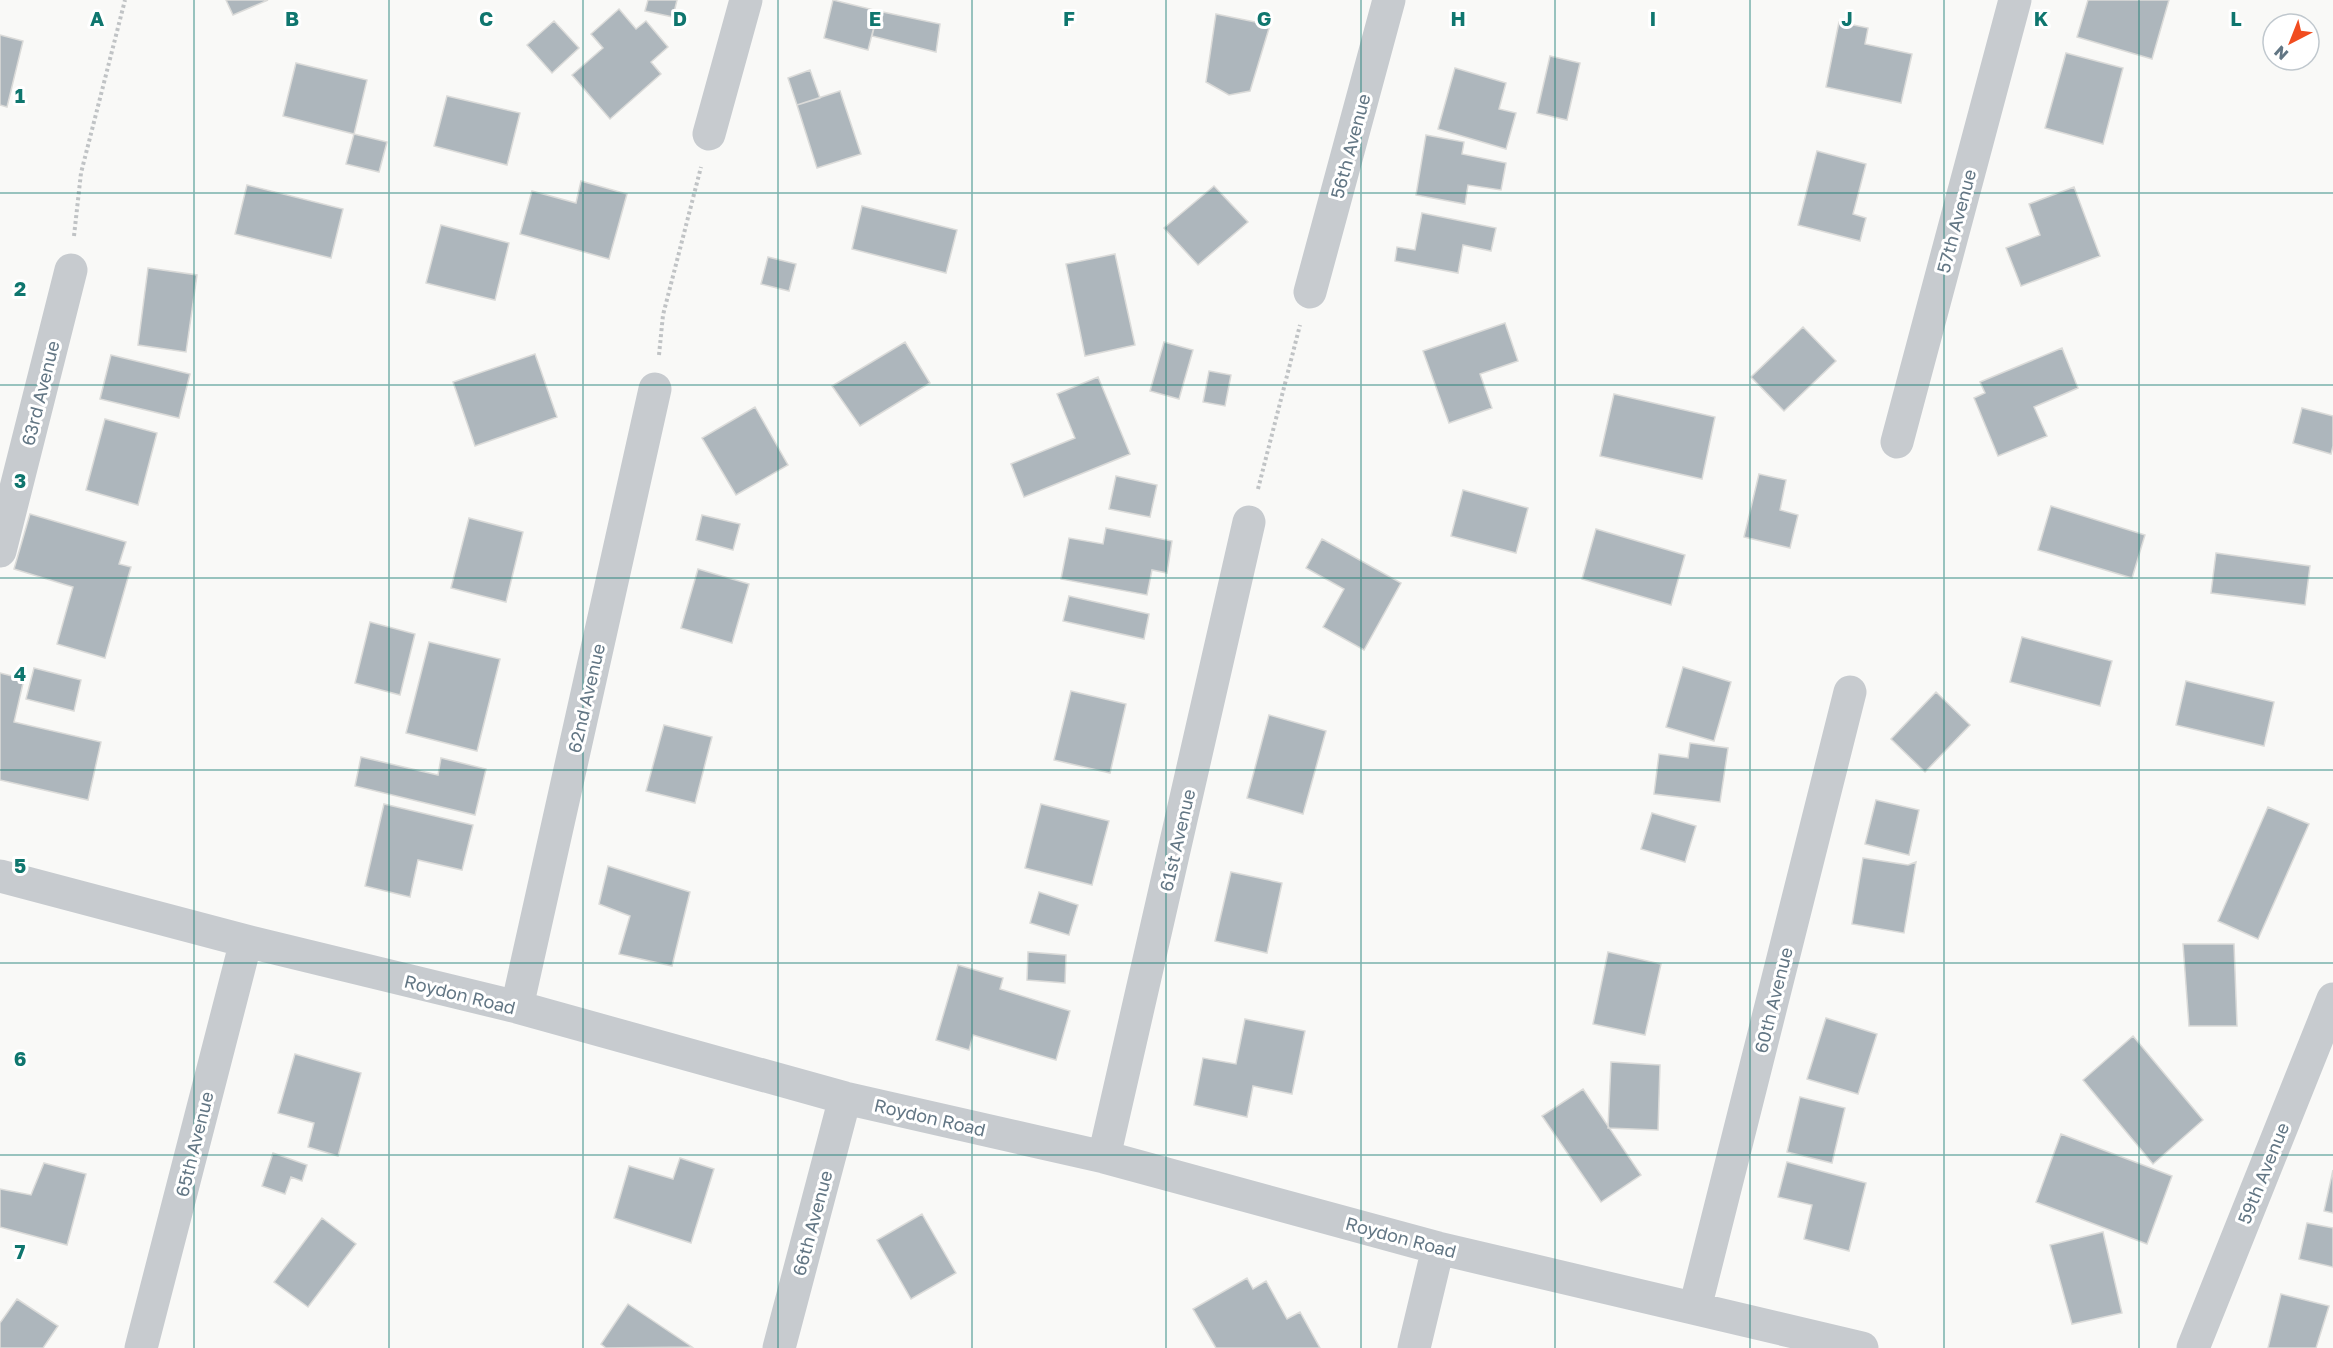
<svg xmlns="http://www.w3.org/2000/svg" width="2333" height="1348" viewBox="0 0 2333 1348" font-family="'Golos Text',sans-serif">
<style>
.building{fill:#adb6bc;stroke:#dbdbd9;stroke-width:1.5}
.lines{fill:none;stroke-linecap:round;stroke-linejoin:round}
.path{stroke:#c0c3c5;stroke-width:4;stroke-dasharray:3 3;stroke-linecap:butt}
.minor{stroke:#c7cbcf;stroke-width:33}
.grid{fill:none;stroke:#0f766e;stroke-width:1.5;stroke-opacity:0.55}
.labels{text-anchor:middle;dominant-baseline:central;stroke-width:6;stroke-linejoin:round;paint-order:stroke}
.street-label{font-size:18px;fill:#627684;stroke:#fff}
.grid-label{font-size:20px;text-anchor:middle;font-weight:bold;fill:#0f766e;stroke:#fff;stroke-width:6;stroke-linejoin:round;paint-order:stroke}
</style>
<rect width="100%" height="100%" fill="#f9f9f7"/>
<path class="building" d="M226 0H268L233 15Z
M648 0H677L673 17 645 11Z
M833 0 878 11 868 50 824 38Z
M2088 0H2169L2152 59 2077 37Z
M619 9 636 29 646 21 668 47 651 62 661 74 610 119 572 75 603 48 591 34Z
M878 11 940 24 936 52 872 36Z
M1216 14 1270 25 1250 91 1229 95 1206 82Z
M554 21 579 48 552 73 527 45Z
M1839 22 1868 28 1865 44 1912 54 1901 103 1826 87Z
M0 35 23 41 7 107 0 105Z
M2066 53 2123 68 2103 144 2045 128Z
M1550 56 1580 63 1567 120 1537 113Z
M296 63 367 80 354 134 283 116Z
M1455 68 1506 83 1499 109 1516 113 1506 149 1438 129Z
M810 70 820 98 797 105 788 78Z
M840 91 861 154 817 168 797 105Z
M447 96 520 113 507 165 434 146Z
M354 134 387 142 379 172 346 164Z
M1426 135 1464 142 1462 154 1506 163 1501 190 1468 185 1465 204 1416 195Z
M1817 151 1866 164 1853 214 1866 218 1860 241 1798 225Z
M581 181 627 194 609 259 520 234 532 191 576 203Z
M247 185 343 209 331 258 235 234Z
M1214 186 1248 222 1198 265 1164 228Z
M2074 187 2100 256 2021 286 2006 248 2040 235 2029 204Z
M862 206 957 230 946 273 852 249Z
M1422 213 1496 228 1491 251 1463 245 1458 273 1395 261 1397 247 1415 250Z
M441 225 509 243 495 300 426 283Z
M1115 254 1135 345 1085 356 1066 264Z
M768 257 796 264 789 291 761 284Z
M148 268 197 275 186 352 138 345Z
M1505 323 1518 361 1480 374 1492 408 1449 423 1423 351Z
M1803 327 1836 361 1784 411 1751 377Z
M905 342 930 383 860 426 832 386Z
M1164 342 1193 350 1179 399 1150 391Z
M2062 348 2078 388 2034 407 2047 436 1998 456 1974 398 1985 393 1980 382Z
M535 354 557 417 475 446 453 382Z
M111 355 190 374 179 418 100 399Z
M1209 371 1231 375 1225 406 1203 402Z
M1098 377 1130 454 1024 497 1011 464 1075 438 1057 394Z
M1614 394 1715 417 1702 479 1600 456Z
M755 407 788 465 736 495 702 438Z
M2302 408 2333 416V446L2331 454 2293 443Z
M105 419 157 433 138 505 86 490Z
M1759 474 1786 480 1780 510 1798 515 1790 548 1744 537Z
M1116 476 1157 485 1150 517 1109 509Z
M1463 490 1528 508 1516 553 1451 536Z
M2051 506 2145 535 2132 578 2038 550Z
M30 514 126 542 119 564 131 567 105 658 57 644 73 587 14 569Z
M702 515 740 524 733 550 696 540Z
M469 518 523 532 506 602 451 588Z
M1106 528 1172 541 1167 573 1152 570 1147 595 1061 579 1069 538 1103 544Z
M1596 529 1685 555 1671 605 1582 579Z
M1322 539 1401 583 1364 650 1323 627 1344 589 1306 568Z
M2216 553 2310 566 2305 605 2211 593Z
M698 569 749 584 732 643 681 628Z
M1069 596 1149 614 1144 639 1063 621Z
M370 622 415 634 400 695 355 683Z
M2022 637 2112 661 2100 706 2010 682Z
M429 642 500 659 477 751 406 733Z
M1683 667 1731 682 1714 741 1666 727Z
M34 668 81 680 74 711 26 699Z
M0 673 24 679 14 722 101 742 88 800 0 780Z
M2186 681 2274 702 2264 746 2176 725Z
M1071 691 1126 704 1110 773 1054 760Z
M1936 692 1970 725 1925 772 1891 739Z
M1269 715 1326 731 1303 814 1247 798Z
M664 725 712 737 695 803 646 791Z
M1690 743 1728 748 1720 802 1654 794 1659 754 1688 758Z
M361 757 438 775 441 758 486 769 475 815 355 786Z
M1876 800 1919 810 1909 855 1865 844Z
M384 804 473 825 462 870 418 860 410 897 365 886Z
M1041 804 1109 821 1092 885 1025 868Z
M2268 807 2309 824 2258 939 2218 921Z
M1652 813 1696 826 1685 862 1641 849Z
M1863 858 1908 865 1916 862 1904 933 1852 924Z
M608 866 690 892 672 966 619 954 630 916 599 904Z
M1231 872 1282 883 1267 953 1215 941Z
M1039 892 1078 905 1069 935 1030 923Z
M2183 944H2234L2237 1026H2189Z
M1028 952 1066 955 1065 983 1027 980Z
M1608 952 1661 964 1645 1035 1593 1024Z
M958 965 1003 978 1000 989 1070 1011 1056 1060 973 1035 969 1050 936 1040Z
M1826 1018 1877 1034 1858 1094 1807 1079Z
M1245 1019 1305 1031 1292 1094 1253 1086 1247 1117 1194 1105 1203 1058 1236 1064Z
M2133 1036 2203 1120 2153 1164 2083 1080Z
M295 1054 361 1073 338 1156 308 1147 314 1123 278 1113Z
M1611 1062 1660 1065 1658 1130 1608 1128Z
M1583 1089 1641 1175 1601 1202 1542 1116Z
M1800 1097 1845 1108 1832 1163 1787 1152Z
M2061 1134 2172 1176 2147 1244 2036 1202Z
M273 1153 307 1165 302 1181 291 1177 285 1194 262 1186Z
M680 1158 714 1169 691 1243 614 1218 629 1166 673 1179Z
M1787 1162 1866 1183 1849 1251 1804 1239 1812 1205 1778 1197Z
M44 1163 86 1174 67 1245 0 1227V1189L31 1195Z
M2333 1170V1213L2324 1211Z
M922 1214 956 1273 911 1299 877 1240Z
M322 1218 356 1244 308 1307 274 1282Z
M2307 1223 2333 1228V1267L2299 1259Z
M2103 1232 2122 1313 2072 1324 2050 1245Z
M1247 1278 1253 1289 1266 1281 1287 1319 1300 1312 1320 1348H1216L1193 1309Z
M2281 1294 2329 1306 2316 1348H2268Z
M17 1299 58 1326 43 1348H0V1323Z
M628 1304 692 1347 606 1348 601 1344Z"/>
<g class="lines">
<path class="path" d="M74 236 81 173 125 0
M659 355 663 315 701 167
M1258 489 1300 325"/>
<path class="minor" d="M709 134 746 0
M1310 292 1389 0
M1897 442 2015 0
M0 551 71 270
M0 876 246 941 517 1007 845 1098 1104 1157 1438 1248 1862 1348
M517 1007 655 389
M1104 1157 1249 522
M1695 1308 1850 692
M141 1348 246 941
M779 1348 845 1098
M1414 1348 1438 1248
M2193 1348 2333 999"/>
</g>
<path class="grid" d="M194 0V1348M389 0V1348M583 0V1348M778 0V1348M972 0V1348M1166 0V1348M1361 0V1348M1555 0V1348M1750 0V1348M1944 0V1348M2139 0V1348M0 193H2333M0 385H2333M0 578H2333M0 770H2333M0 963H2333M0 1155H2333"/>
<g class="labels">
<g class="street-label">
<text transform="translate(1350 146) rotate(-75)">56th Avenue</text>
<text transform="translate(1956 221) rotate(-75)">57th Avenue</text>
<text transform="translate(40 393) rotate(-76)">63rd Avenue</text>
<text transform="translate(586 698) rotate(-77)">62nd Avenue</text>
<text transform="translate(1177 840) rotate(-77)">61st Avenue</text>
<text transform="translate(460 994) rotate(14)">Roydon Road</text>
<text transform="translate(1773 1000) rotate(-76)">60th Avenue</text>
<text transform="translate(930 1117) rotate(13)">Roydon Road</text>
<text transform="translate(194 1144) rotate(-76)">65th Avenue</text>
<text transform="translate(2263 1173) rotate(-68)">59th Avenue</text>
<text transform="translate(812 1223) rotate(-75)">66th Avenue</text>
<text transform="translate(1401 1237) rotate(15)">Roydon Road</text>
</g>
</g>
<g class="grid-label">
<text x="97" y="26">A</text>
<text x="292" y="26">B</text>
<text x="486" y="26">C</text>
<text x="680" y="26">D</text>
<text x="875" y="26">E</text>
<text x="1069" y="26">F</text>
<text x="1264" y="26">G</text>
<text x="1458" y="26">H</text>
<text x="1653" y="26">I</text>
<text x="1847" y="26">J</text>
<text x="2041" y="26">K</text>
<text x="2236" y="26">L</text>
<text x="20" y="103">1</text>
<text x="20" y="296">2</text>
<text x="20" y="488">3</text>
<text x="20" y="681">4</text>
<text x="20" y="873">5</text>
<text x="20" y="1066">6</text>
<text x="20" y="1259">7</text>
</g>
<g transform="translate(2291 42) rotate(222)"><circle r="28" fill="#ffffff" stroke="#c0c8ce" stroke-width="1.5"/>
<path d="M0-4.5L10 22L0 15L-10 22Z" fill="#f14c1f"/>
<text y="-9" font-size="16" font-weight="bold" text-anchor="middle" fill="#627684">N</text>
</g>
</svg>
